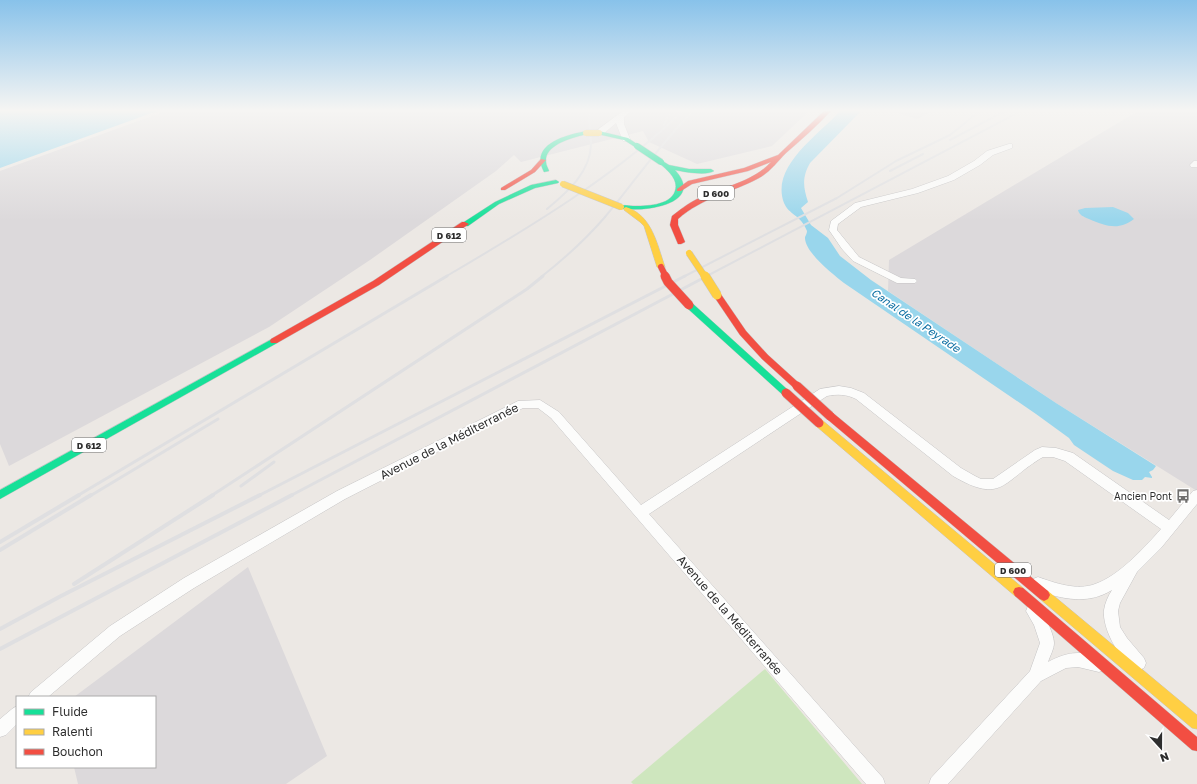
<svg xmlns="http://www.w3.org/2000/svg" width="1197" height="784" viewBox="0 0 1197 784" font-family="'Golos Text',sans-serif">
<style>
.industrial{fill:#dcd9db}
.green{fill:#cee6be}
.water{fill:#99d6ec}
.lines{fill:none;stroke-linecap:round;stroke-linejoin:round}
.street-casing{stroke:#c5c4c5;stroke-width:1}
.fast-casing{stroke:#c5c4c5;stroke-width:1}
.slow-casing{stroke:#c5c4c5;stroke-width:1}
.jam-casing{stroke:#c5c4c5;stroke-width:1}
.street{fill:#fcfcfb;fill-rule:evenodd}
.fast{fill:#16e098;fill-rule:evenodd}
.slow{fill:#ffcf43;fill-rule:evenodd}
.jam{fill:#f24e42;fill-rule:evenodd}
.rail-far2{stroke:#dfdfe1;stroke-width:2}
.rail-far1{stroke:#dfdfe1;stroke-width:3}
.rail{stroke:#dfdfe1;stroke-width:4}
.fast-bridge-casing{stroke:#c6c5c4;stroke-width:7;stroke-linecap:butt}
.slow-bridge-far1-casing{stroke:#c6c5c4;stroke-width:7;stroke-linecap:butt}
.slow-bridge-casing{stroke:#c6c5c4;stroke-width:10;stroke-linecap:butt}
.jam-bridge-far1-casing{stroke:#c6c5c4;stroke-width:7;stroke-linecap:butt}
.jam-bridge-casing{stroke:#c6c5c4;stroke-width:10;stroke-linecap:butt}
.fast-bridge{stroke:#16e098;stroke-width:6}
.slow-bridge-far1{stroke:#ffcf43;stroke-width:6}
.slow-bridge{stroke:#ffcf43;stroke-width:9}
.jam-bridge-far1{stroke:#f24e42;stroke-width:6}
.jam-bridge{stroke:#f24e42;stroke-width:9}
.labels{text-anchor:middle;dominant-baseline:central;stroke-width:3.5;stroke-linejoin:round;paint-order:stroke}
.shield{fill:#fff;stroke:#6d6d6d;stroke-width:1}
.shield-label{font-size:9px;font-weight:bold;fill:#2e2e2e}
.poi-label{font-size:10px;fill:#2e2e2e;stroke:#fff;text-anchor:end}
.water-label{font-size:11px;font-style:italic;fill:#0d6fa3;stroke:#fff}
.near-street-label{font-size:12px;fill:#2e2e2e;stroke:#fff}
</style>
<rect width="100%" height="100%" fill="#ece8e4"/>
<path class="industrial" d="M166 111H809L772 146 697 164 649 142 643 131 521 162 514 155 496 171 370 260 269 327 9 466 0 444V171Z
M891 111H932L917 119Z
M1138 111H1197V491L1056 403 888 291 889 260Z
M248 567 327 756 286 784H78L74 767H155V697H74Z"/>
<path class="green" d="M765 669 862 784H633L631 782Z"/>
<path class="water" d="M0 111H157L0 168Z
M840 111H861L810 163C802 177 803 187 808 202L801 208 811 225 828 238 840 256 871 280 1056 403 1156 466 1153 470 1149 472 1152 477V478L1145 477 1142 480H1133L1113 471 1074 445 1069 438 1036 414 844 283C834 275 804 252 805 237 806 235 807 233 807 231 801 215 789 215 784 203 770 166 819 135 840 111Z
M1113 207 1128 213 1134 219C1119 231 1105 226 1089 219 1084 217 1079 215 1078 210L1085 208Z"/>
<g class="lines">
<defs>
<path id="street" d="M623 111H631L624 117V124L630 139 629 141H623L616 123 602 135H596V131Z
M1009 144H1012V148L993 155 980 165 954 180 918 193 861 207 838 224 837 230 859 257 901 278 915 279 917 281 915 283H897L853 261 842 249 829 230 831 221 855 203 912 189 948 176 974 161 987 151Z
M1194 161H1197V167H1191L1190 165Z
M839 386 851 388 864 393 961 468 975 476 981 479H993L1035 450 1042 447 1056 448 1073 453 1169 520 1193 491 1197 490V504L1161 548 1137 572 1120 603 1118 611 1120 627 1127 638 1144 658 1146 663 1144 668 1139 670C1121 663 1102 630 1104 610 1105 603 1108 596 1112 590 1088 605 1063 599 1038 591L1033 589 1031 584 1033 579 1038 577C1055 583 1077 591 1095 584 1119 576 1145 547 1161 529L1065 461 1053 457H1043C1002 481 1003 505 953 476L856 399C846 394 837 394 827 396L649 514 883 778 885 784H866L551 418 538 408H523L345 499 194 588 120 636 48 697H28L31 692 110 626 184 578 337 491 518 401 540 400 559 412 641 505 820 389Z
M1033 604C1042 608 1054 633 1054 643 1054 649 1050 656 1048 662 1069 651 1082 650 1104 660L1106 665 1104 670 1099 672 1078 667 1066 668 1041 681 948 784H929L931 778 1030 671 1040 643 1034 625 1026 611 1028 606Z
M17 706V724L6 735 0 737V719L12 709Z"/>
<path id="fast" d="M586 131 589 133 588 134C575 137 544 144 546 162 546 165 548 168 549 171L544 172C529 144 566 135 586 131Z
M599 131 628 138 640 146 635 147 624 140 597 134 596 133Z
M661 160 669 165 689 169H711L714 171C707 176 684 172 675 170 707 205 640 213 619 208L618 207C622 204 627 206 633 206 645 206 670 206 675 191 679 179 667 170 659 163L658 162Z
M556 180 559 182 558 183 535 188 499 204 468 226H465L461 224 495 202 531 185Z
M689 302 692 303 789 391 791 393 789 395H783L686 307 685 305Z
M274 338 277 339 278 341 277 343 0 499V490Z"/>
<path id="slow" d="M626 207C652 215 657 244 665 267L664 269H661L657 267 644 226 640 222 624 210V208Z
M819 419 822 420 1023 588 1025 592 1023 596 1019 597 1015 596 816 426 814 423 816 420Z
M1044 589 1048 591 1197 715V729L1192 728 1040 599 1038 595 1040 591Z"/>
<path id="jam" d="M824 111H831C817 126 801 140 786 153 777 162 770 172 759 178 731 193 703 197 678 219V225L685 242 681 244H678L670 225 672 216C680 210 687 204 697 199 721 187 752 183 771 162L748 171 692 184 681 191H677V189L688 181 744 168 778 155Z
M541 159 546 160 535 172 505 190H501V188L531 170Z
M462 222H465L469 224 379 285 277 343H271L270 341 271 339 373 281Z
M717 292 720 293 746 331 768 355 800 384 801 386 800 388H794L762 359 740 335 713 295Z
M830 412 833 413 1048 591 1050 595 1048 599 1044 601 1040 599 827 419 825 416 827 413Z
M1019 587 1023 588 1197 737V751L1192 750 1015 596 1013 592 1015 588Z"/>
</defs>
<use href="#street" class="street-casing"/>
<use href="#fast" class="fast-casing"/>
<use href="#slow" class="slow-casing"/>
<use href="#jam" class="jam-casing"/>
<use href="#street" class="street"/>
<use href="#fast" class="fast"/>
<use href="#slow" class="slow"/>
<use href="#jam" class="jam"/>
<path class="rail-far2" d="M664 125 670 111
M950 140 1005 111
M890 171 923 154
M547 209C567 192 590 173 591 145 591 133 588 123 589 111
M445 277C527 229 614 177 683 111
M541 277C564 259 586 239 605 217 635 181 660 144 693 111
M683 277 837 198 896 161 950 135 980 111
M705 277 1021 111"/>
<path class="rail-far1" d="M241 486 274 462
M77 496 447 276
M90 496 218 419
M211 496 527 289 543 276
M258 496 685 276
M290 496 707 276"/>
<path class="rail" d="M0 542 79 495
M0 550 91 495
M74 584 213 495
M0 629 61 596 260 495
M0 649 292 495"/>
<defs>
<path id="fast-bridge" d="M637 146 661 162"/>
<path id="slow-bridge-far1" d="M586 133H599
M563 184 621 207
M689 253 705 277"/>
<path id="slow-bridge" d="M705 276 717 295"/>
<path id="jam-bridge-far1" d="M661 267 666 277"/>
<path id="jam-bridge" d="M665 276 668 282 689 305
M797 386 830 416
M786 393 819 423"/>
</defs>
<use href="#fast-bridge" class="fast-bridge-casing"/>
<use href="#slow-bridge-far1" class="slow-bridge-far1-casing"/>
<use href="#slow-bridge" class="slow-bridge-casing"/>
<use href="#jam-bridge-far1" class="jam-bridge-far1-casing"/>
<use href="#jam-bridge" class="jam-bridge-casing"/>
<use href="#fast-bridge" class="fast-bridge"/>
<use href="#slow-bridge-far1" class="slow-bridge-far1"/>
<use href="#slow-bridge" class="slow-bridge"/>
<use href="#jam-bridge-far1" class="jam-bridge-far1"/>
<use href="#jam-bridge" class="jam-bridge"/>
</g>
<linearGradient id="sky" x2="0" y2="1"><stop stop-color="#88c2ea"/><stop offset="0.5" stop-color="#f6f5f3"/><stop offset="1" stop-color="#f6f5f3" stop-opacity="0"/></linearGradient>
<rect width="1197" height="221" fill="url(#sky)"/>
<defs>
<symbol id="bus-bare" viewBox="-9 -9 18 18"><path d="M-5-6H5V4H4V6H2V4H-2V6H-4V4H-5ZM-3.5-4V0h7V-4ZM-3.5 1.2v1.5H-2V1.2ZM2 1.2v1.5H3.5V1.2Z" fill="#706f6e" stroke="#fff" stroke-width="2.5" paint-order="stroke"/></symbol>
</defs>
<g fill-rule="evenodd">
<use href="#bus-bare" x="1173" y="486" width="20" height="20"/>
</g>
<g class="labels">
<g class="shield">
<rect x="698" y="186" width="36" height="14" rx="3"/>
<rect x="432" y="228" width="34" height="14" rx="3"/>
<rect x="72" y="438" width="34" height="14" rx="3"/>
<rect x="995" y="563" width="36" height="14" rx="3"/>
</g>
<g class="shield-label">
<text x="716" y="193">D 600</text>
<text x="449" y="235">D 612</text>
<text x="89" y="445">D 612</text>
<text x="1013" y="570">D 600</text>
</g>
<g class="poi-label">
<text x="1172" y="496">Ancien Pont</text>
</g>
<g class="water-label">
<text transform="translate(916 320) rotate(34)">Canal de la Peyrade</text>
</g>
<g class="near-street-label">
<text transform="translate(449 441) rotate(-27)">Avenue de la Méditerranée</text>
<text transform="translate(730 615) rotate(49)">Avenue de la Méditerranée</text>
</g>
</g>
<rect x="16" y="696" width="140" height="72" fill="#ffffff" stroke="#ababab"/>
<rect x="24" y="709" width="20" height="6" fill="#16e098" stroke="#ababab"/>
<text x="52" y="716" font-size="12" fill="#2e2e2e">Fluide</text>
<rect x="24" y="729" width="20" height="6" fill="#ffcf43" stroke="#ababab"/>
<text x="52" y="736" font-size="12" fill="#2e2e2e">Ralenti</text>
<rect x="24" y="749" width="20" height="6" fill="#f24e42" stroke="#ababab"/>
<text x="52" y="756" font-size="12" fill="#2e2e2e">Bouchon</text>
<g transform="translate(1161 748) rotate(159)" stroke="#ffffff" stroke-width="3" paint-order="stroke">
<path d="M0-3L7 15L0 10L-7 15Z" fill="#2e2e2e"/>
<text y="-6" font-size="11" font-weight="bold" text-anchor="middle" fill="#2e2e2e">N</text>
</g>
</svg>
